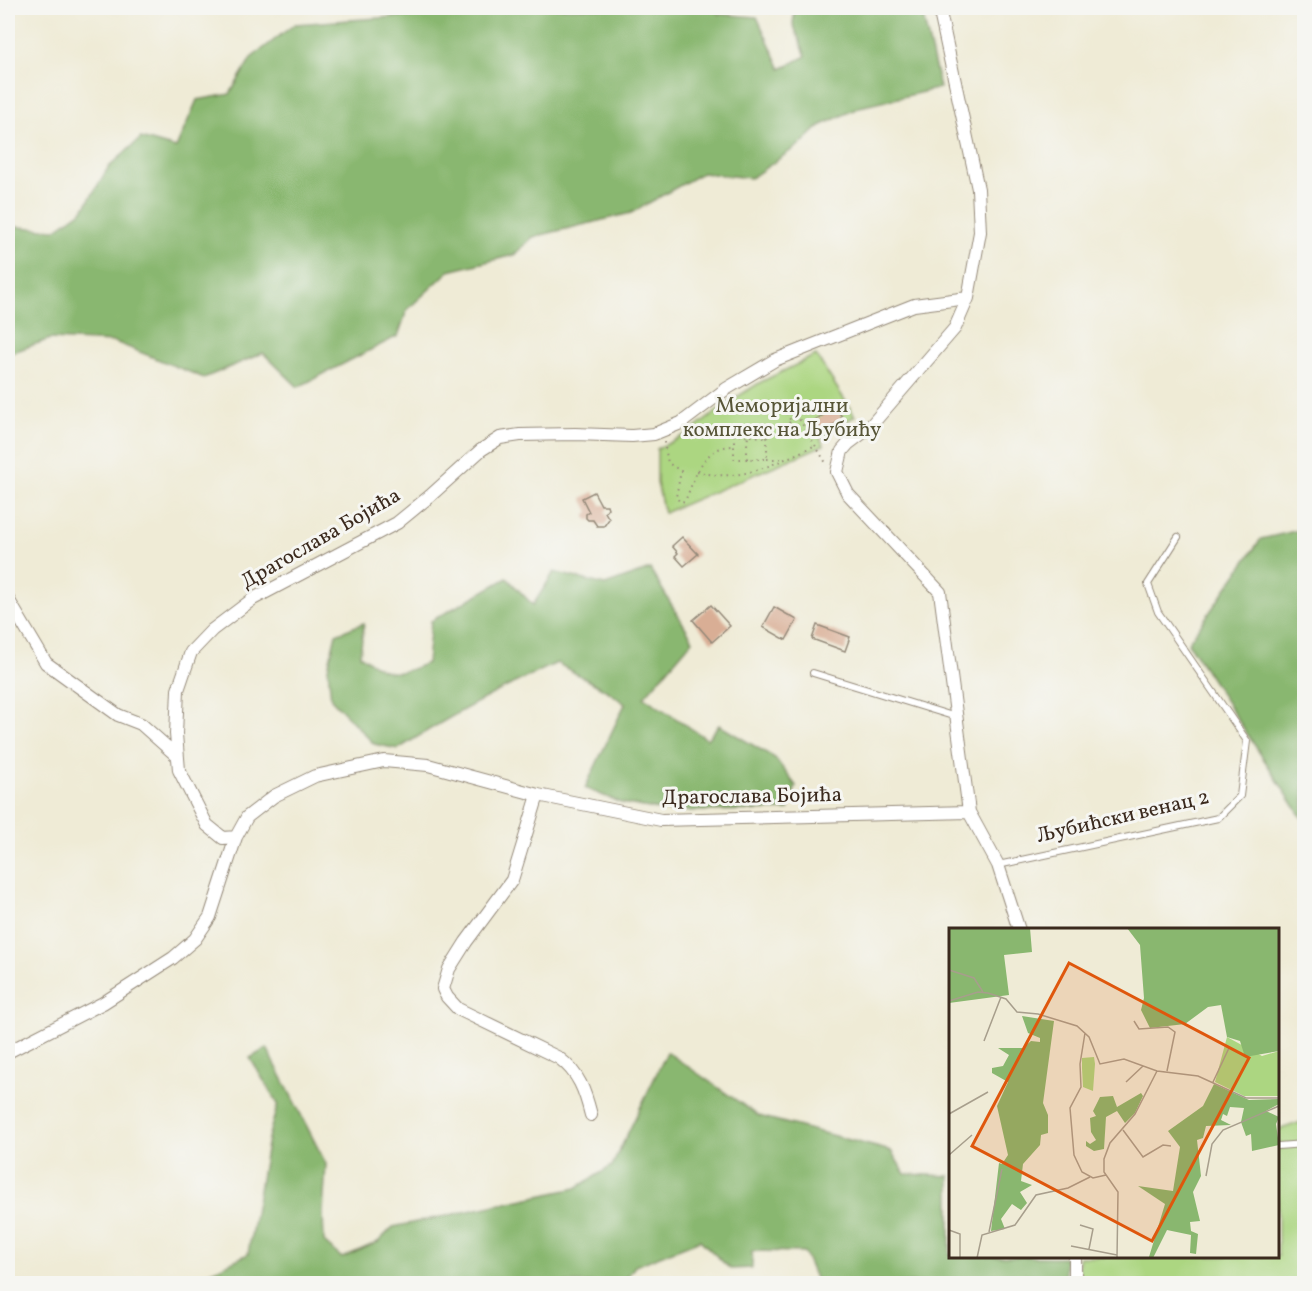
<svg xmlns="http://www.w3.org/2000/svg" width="1312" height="1291" viewBox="0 0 1312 1291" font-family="Vollkorn,serif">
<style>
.green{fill:#acd681;stroke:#748050;stroke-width:1.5}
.forest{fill:#89b76f;stroke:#627046;stroke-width:1.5}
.building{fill:#d9ae95}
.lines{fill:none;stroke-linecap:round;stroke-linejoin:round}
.lane-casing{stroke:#958a7a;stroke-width:8}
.street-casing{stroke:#958a7a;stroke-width:14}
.path{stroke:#958a7a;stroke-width:2;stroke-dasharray:1.5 4.5;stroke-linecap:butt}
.lane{stroke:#fff;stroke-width:6}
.street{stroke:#fff;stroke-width:12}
.labels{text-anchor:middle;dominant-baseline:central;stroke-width:6;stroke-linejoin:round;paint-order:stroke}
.park-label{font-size:21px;fill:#575537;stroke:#f6f6f2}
.street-label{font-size:21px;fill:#3b2a1e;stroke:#f6f6f2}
.inset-road{fill:none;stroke:#a79e8c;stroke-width:1.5}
.view{fill:#df570d;fill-opacity:0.15;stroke:#df570d;stroke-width:3}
.inset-edge{fill:none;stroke:#3b2a1e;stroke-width:3}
</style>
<rect width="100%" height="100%" fill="#f6f6f2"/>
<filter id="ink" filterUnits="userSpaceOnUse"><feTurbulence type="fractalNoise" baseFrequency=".0167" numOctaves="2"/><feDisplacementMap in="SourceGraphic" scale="12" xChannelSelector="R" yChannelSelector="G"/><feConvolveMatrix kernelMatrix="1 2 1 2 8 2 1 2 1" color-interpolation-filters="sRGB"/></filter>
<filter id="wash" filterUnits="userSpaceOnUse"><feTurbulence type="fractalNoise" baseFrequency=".008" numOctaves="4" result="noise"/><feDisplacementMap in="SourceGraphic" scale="24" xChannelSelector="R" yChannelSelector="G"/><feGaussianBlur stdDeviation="1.35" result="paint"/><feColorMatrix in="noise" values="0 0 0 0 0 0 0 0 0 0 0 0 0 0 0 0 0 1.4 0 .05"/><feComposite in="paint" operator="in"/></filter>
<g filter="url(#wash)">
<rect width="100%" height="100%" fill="#efebd6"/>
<path class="green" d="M816 355 855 416 820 438 824 445 664 513 657 483V449L687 434 735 398 761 382Z
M1304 1121V1283H1079V1257L1278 1256V1130Z"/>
<path class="forest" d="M462 8H713L719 14 757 17 781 69 806 56 793 24 795 8H921L940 88 860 107 820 126 802 143 751 178 702 173 631 213 533 237 514 255 449 271 407 310 398 336 298 387 263 353 204 378 115 342 50 339 8 354V226L55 230 83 210 108 168 141 138 176 148 197 100 230 94 251 58 295 24 461 12Z
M1304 529V821L1188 643 1261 539Z
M650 569 693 640 644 697 707 739 719 725 775 758 796 786 788 810 666 811 621 803 585 788 625 704 609 692 557 663C503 687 448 717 398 749L374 744 331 699 328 668 336 634 364 623 360 655C389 676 394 677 427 663L431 621 507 578 533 605 554 572 605 585Z
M267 1048 326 1164 323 1213 324 1242 342 1258 378 1242 393 1227 576 1188 612 1166 667 1052 759 1116 891 1151 905 1174 950 1176V1256L1065 1257V1283H817L804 1252 752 1251V1268L730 1269 700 1240 635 1266 623 1283H144L204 1275 248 1254 268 1138 278 1104 250 1058Z"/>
<g id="blocks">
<path class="building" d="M836 407 843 419 822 432 815 420Z
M594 492 601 505H607L608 508 605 512 609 519 604 526H597L593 520H588L586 518V514L589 512 582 498Z
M682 537 698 554 684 566 675 556 678 553 672 546Z
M711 605 730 626 712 642 693 620Z
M774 607 797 620 786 640 763 627Z
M817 625 850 637 845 651 812 639Z"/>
</g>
</g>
<g filter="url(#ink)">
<use href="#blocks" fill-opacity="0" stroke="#958a7a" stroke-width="1.5"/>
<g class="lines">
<defs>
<path id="lane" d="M813 673 956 717
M998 865 1218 818 1240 796 1247 741 1158 612 1148 584 1178 537
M1278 1146 1304 1144"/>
<path id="street" d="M939 8 978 189 980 232 968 298 955 328 868 429 848 444 842 451 837 472 848 494 940 592 969 812 998 865 1019 930
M8 599 46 663 118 715 141 724 177 756
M538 795 512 880 466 942 449 969 443 989 447 997 458 1009 559 1058C579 1073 585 1091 591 1115
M236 837 223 838 207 825 179 770 176 734 178 690 191 652 212 630 253 599 397 523 430 496 481 450 500 438 520 435 575 434 632 436 654 434 681 423 726 389 775 360 914 305 968 298
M8 1052 103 1003 173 958 195 939 210 917 236 837 247 817 274 796 315 776 384 761 428 765 538 795 661 820 969 812
M1075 1256V1284"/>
</defs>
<use href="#lane" class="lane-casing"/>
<use href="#street" class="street-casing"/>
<path class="path" d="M790 404 826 463
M783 408 791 421
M808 432 818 427
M767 437V459H734V435L767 437 798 417
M664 442 668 463 681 471 676 497 680 502 685 501C696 476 702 446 734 446
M747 445 748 436
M747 459V450
M767 459H782
M697 471C740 485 777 462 816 445"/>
<use href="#lane" class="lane"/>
<use href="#street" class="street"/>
</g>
</g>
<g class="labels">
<g class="park-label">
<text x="782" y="406">Меморијални<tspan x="782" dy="24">комплекс на Љубићу</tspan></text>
</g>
<g class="street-label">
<text transform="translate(321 539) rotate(-30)">Драгослава Бојића</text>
<text transform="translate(752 797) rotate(-1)">Драгослава Бојића</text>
<text transform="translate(1123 817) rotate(-13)">Љубићски венац 2</text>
</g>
</g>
<g transform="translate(949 928)">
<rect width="330" height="330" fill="#efebd6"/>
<path d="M278 109 313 128 330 123V168H295L266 154ZM145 129 146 136 144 163 134 159 133 140V130Z" fill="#acd681"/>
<path d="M0 0H81L83 24 55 27 60 67 0 75ZM178 0H330V123L296 129 291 113 278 109 272 77 259 79 236 96 201 100 192 82 195 70 191 17ZM73 88 105 93 94 175 99 187V205L92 207 91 217 74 236 72 253 83 257 71 264 78 275 72 282 63 276 52 291 56 301 42 303 50 235 53 236 59 227 48 178 59 154 43 145V140L54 138 60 127 49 120H74L82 113 91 114V110L79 105ZM265 156 300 172 330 171V176L317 183 330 189 327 196 330 217 303 223 302 206 297 208 292 194 295 180 281 179 278 188 274 186 272 192 282 197 257 198 254 210 248 212 252 248 244 264 251 293 241 294 242 303 249 306 247 326 241 325 242 307 218 302 204 330H195L200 329 216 276 189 258 224 263 231 219 219 203 254 178ZM192 165 194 168 186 185 176 195 168 183 157 189 155 221 145 223 137 218V213L141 216 147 212 142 204 141 190 147 188 144 183 151 169 164 168 168 179Z" fill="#89b76f"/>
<path class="inset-road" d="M0 42 25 50 34 64M0 73 29 64 39 65 57 71 68 84 89 86 128 98 140 109 151 136 175 131 208 143 249 148 297 170H330M185 93 190 101 219 99 226 104 218 143M136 105 131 136 132 159 121 180 125 227 133 244 144 250 157 247M35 113 52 69M177 154 194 138M264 154 280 120M0 186 39 164M174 202 194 229 214 217 222 218M0 227 23 207M257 248 263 216 274 202 330 178M131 297 144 301 140 321M0 302 11 306V330M40 304 53 241M122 318 168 327M28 330 33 307 66 297 87 267 119 260 141 249M168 330 169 264 155 244V231L161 215 186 186 208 143"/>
<path class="view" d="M120 35 300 130 203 313 23 218Z"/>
<rect width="330" height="330" class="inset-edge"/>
</g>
<rect width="1312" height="1291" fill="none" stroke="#f6f6f2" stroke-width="30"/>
</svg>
